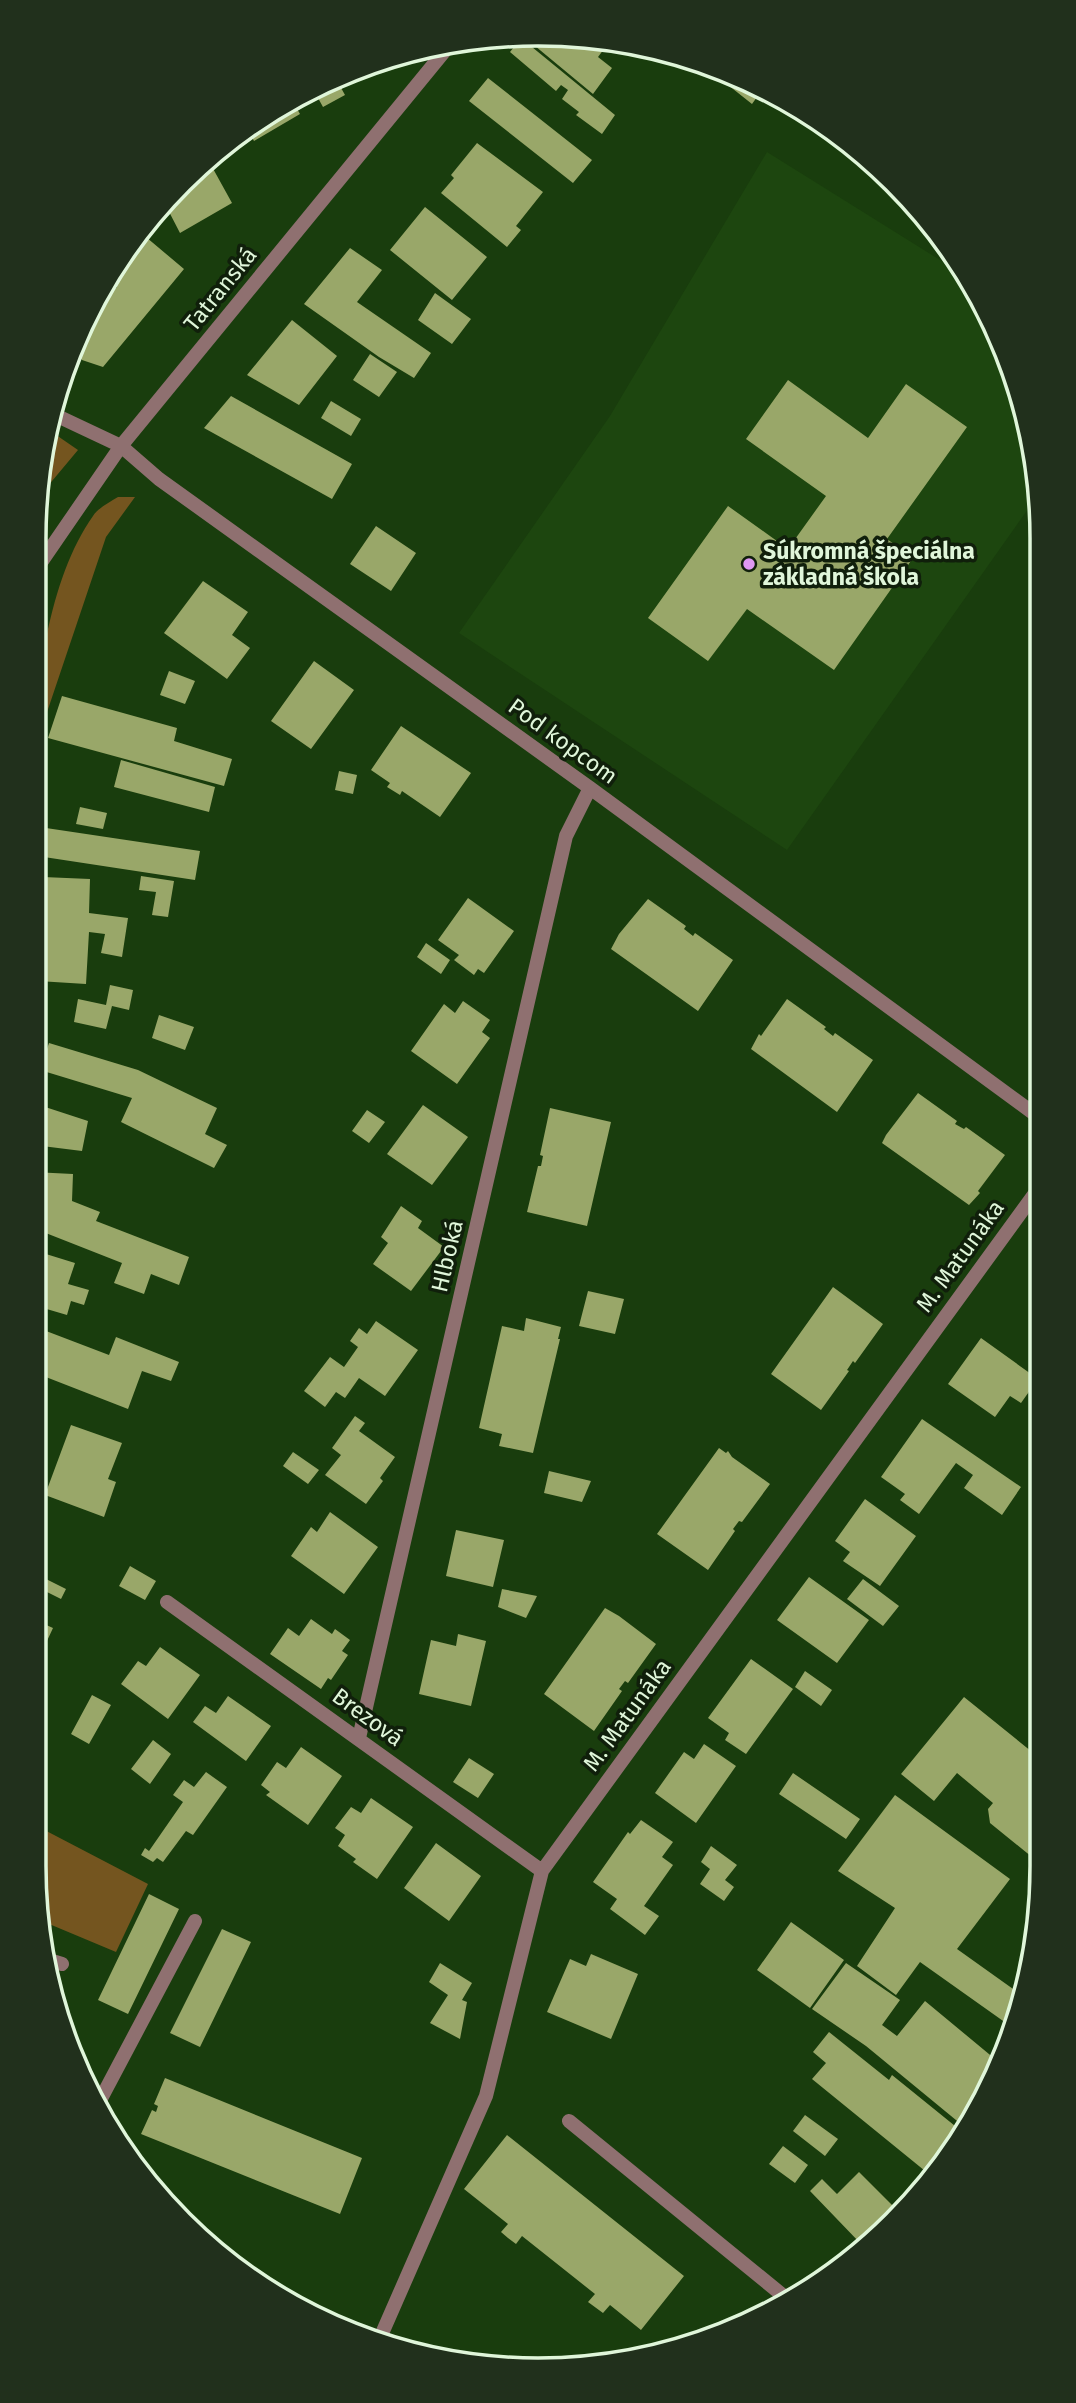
<svg xmlns="http://www.w3.org/2000/svg" width="1076" height="2403" viewBox="0 0 1076 2403" font-family="'Fira Sans',sans-serif">
<style>
.built{fill:#1d460f}
.green{fill:#74551f}
.building{fill:#99a769}
.lines{fill:none;stroke-linecap:round;stroke-linejoin:round}
.service{stroke:#8f7070;stroke-width:14}
.minor{stroke:#8f7070;stroke-width:14}
.poi-dot{fill:#de98f2;stroke:#101f0b;stroke-width:2.5}
.labels{text-anchor:middle;dominant-baseline:central;stroke-width:7;stroke-linejoin:round;paint-order:stroke}
.street-label{font-size:23px;fill:#e0f6da;stroke:#101f0b}
.poi-label{font-size:23px;font-weight:bold;fill:#e0f6da;stroke:#101f0b;text-anchor:start}
.rim{fill:none;stroke:#e0f6da;stroke-width:3.5}
</style>
<rect width="100%" height="100%" fill="#193d0d"/>
<path class="built" d="M767 152 964 275 1004 344 1038 472V495L787 850 459 633 610 416Z"/>
<path class="green" d="M46 428 78 450 37 499 43 439Z
M118 497H135L106 537 40 733 39 767H33C34 691 48 579 93 516 98 508 110 502 118 497Z
M33 1824 148 1884 116 1952 42 1921 33 1865Z"/>
<path class="building" d="M538 33 592 39 604 49 598 57 612 68 593 94 523 36Z
M521 38 615 115 602 134 576 115 579 112 562 99 568 90 561 85 556 91 510 52Z
M699 62 731 72 762 90 752 104Z
M335 77 345 95 323 107 313 89Z
M488 78 592 160 573 183 469 101Z
M292 100 300 114 254 141 249 132 232 143 231 140 257 119Z
M477 143 543 192 516 226 521 230 507 247 441 193 454 178 451 175Z
M211 165 232 203 180 233 165 204H162L180 183Z
M425 207 487 257 452 300 390 250Z
M140 232 184 269 103 367 82 360 72 344 96 299 103 291 109 296 117 287 111 277 106 280 118 258Z
M350 248 382 270 357 302 431 353 414 378 379 357 304 304Z
M435 293 471 319 452 344 418 320Z
M292 320 337 356 299 405 247 375Z
M370 354 397 372 379 397 353 380Z
M788 380 868 438 906 384 967 427 887 539 913 558 834 670 747 609 708 661 648 618 728 506 788 549 826 496 746 439Z
M231 396 352 464 332 499 204 428Z
M331 401 361 419 351 436 321 418Z
M376 526 416 553 391 591 350 564Z
M203 581 248 612 232 635 250 648 227 679 164 633Z
M314 661 354 690 311 749 271 721Z
M169 671 195 681 185 704 160 695Z
M62 696 177 728 174 741 232 759 224 786 48 738Z
M401 726 471 773 440 817 402 791 400 795 387 787 390 783 371 770Z
M121 760 215 787 209 812 114 787Z
M339 771 357 775 353 794 335 790Z
M80 807 107 813 103 829 76 824Z
M46 828 200 851 195 880 44 857Z
M141 876 174 881 168 917 152 915 156 892 139 890Z
M43 877 90 879 89 913 128 918 122 957 101 953 105 934 89 932 86 984 38 981Z
M468 898 514 931 484 973 478 969 474 975 454 960 459 955 438 940Z
M648 899 686 926 684 929 693 936 695 933 733 960 698 1011 611 949 619 934Z
M426 943 450 960 441 974 417 957Z
M110 985 133 990 129 1010 112 1006 106 1029 74 1022 78 999 106 1005Z
M787 999 826 1027 824 1029 833 1036 835 1033 873 1060 837 1112 751 1049 759 1034 761 1036Z
M463 1001 490 1020 482 1032 490 1038 457 1084 411 1051 444 1004 455 1013Z
M159 1015 194 1027 185 1050 152 1038Z
M49 1043 138 1070 217 1108 205 1134 227 1145 214 1168 121 1122 132 1098 40 1070Z
M918 1093 957 1121 955 1124 964 1129 966 1127 1005 1155 978 1191 980 1193 969 1205 882 1143 886 1135Z
M36 1104 88 1121 82 1151 34 1145Z
M423 1105 468 1137 432 1185 387 1154Z
M550 1108 611 1122 587 1226 527 1212 538 1166H541L543 1156 540 1155Z
M367 1110 385 1122 369 1143 352 1131Z
M33 1172 73 1174 72 1201 100 1212 96 1221 189 1257 179 1285 151 1274 144 1294 114 1283 122 1263 33 1228Z
M401 1206 422 1221 418 1228 444 1247 411 1291 373 1264 388 1243 381 1237Z
M33 1250 75 1263 68 1284 89 1290 84 1305 71 1301 67 1315 33 1305Z
M833 1287 883 1324 855 1363 853 1361 847 1370 849 1371 821 1410 771 1374Z
M588 1291 624 1299 615 1334 579 1326Z
M526 1318 561 1327 558 1339H560L533 1453 499 1446 502 1434 479 1428 502 1326 524 1331Z
M376 1321 418 1350 385 1396 359 1378 345 1398 336 1392 325 1407 304 1391 330 1357 344 1367 358 1347 350 1341 359 1328 367 1334Z
M33 1326 109 1355 116 1337 179 1362 171 1381 142 1371 128 1409 33 1372Z
M981 1338 1038 1379 1021 1403 1010 1396 995 1417 948 1384Z
M355 1416 365 1423 359 1431 395 1457 380 1478 383 1481 366 1504 325 1475 341 1455 332 1448Z
M922 1419 1021 1487 1002 1515 964 1488 973 1475 956 1463 919 1514 900 1500 905 1494 881 1477Z
M71 1425 122 1443 108 1479 116 1482 104 1517 45 1495Z
M719 1448 726 1453 728 1451 732 1457 770 1484 742 1522 739 1521 733 1529 735 1531 708 1570 657 1534Z
M293 1452 319 1470 308 1484 283 1466Z
M549 1471 591 1481 582 1502 544 1493Z
M865 1499 916 1536 880 1586 843 1561 850 1552 835 1541Z
M330 1512 378 1547 344 1594 291 1556 311 1527 317 1532Z
M456 1530 504 1540 493 1587 446 1576Z
M130 1566 156 1581 145 1600 119 1586Z
M40 1576 66 1589 61 1599 35 1586Z
M809 1577 869 1620 837 1663 777 1620Z
M863 1579 899 1606 883 1626 847 1599Z
M502 1589 537 1596 526 1618 498 1607Z
M605 1608 619 1616 656 1644 628 1683 625 1681 619 1689 622 1691 594 1731 544 1694Z
M33 1619 53 1628 40 1656 33 1653Z
M311 1619 332 1634 335 1629 350 1640 342 1651 348 1655 331 1680 328 1678 321 1689 270 1654 288 1628 299 1636Z
M458 1634 486 1641 471 1706 419 1694 431 1640 456 1646Z
M160 1647 200 1675 168 1719 121 1684 138 1661 146 1666Z
M751 1659 793 1689 746 1754 725 1740 729 1733 708 1718Z
M805 1671 832 1690 821 1706 795 1687Z
M92 1695 111 1705 89 1744 71 1734Z
M228 1696 271 1726 246 1761 193 1722 205 1706 216 1713Z
M964 1697 1042 1760 1043 1866 990 1823 988 1809 993 1803 957 1773 934 1801 901 1774Z
M153 1740 171 1754 150 1784 131 1769Z
M704 1744 736 1766 696 1823 655 1793 684 1752 694 1759Z
M301 1747 342 1776 308 1825 266 1795 270 1792 261 1785 277 1762 286 1768Z
M469 1758 494 1774 478 1798 453 1782Z
M206 1772 227 1787 193 1835 186 1831 163 1862 157 1858 153 1862 141 1855 145 1848 149 1851 183 1802 173 1795 184 1780 194 1787Z
M793 1773 860 1819 846 1839 779 1794Z
M895 1795 1010 1879 957 1949 1023 1996 1013 2028 920 1962 896 1995 857 1966 895 1908 838 1871Z
M371 1798 413 1827 377 1879 353 1862 356 1859 338 1846 345 1835 335 1828 351 1807 361 1813Z
M641 1820 673 1842 662 1857 673 1865 644 1906 659 1916 645 1935 610 1909 617 1899 593 1882 628 1832 630 1834Z
M436 1843 481 1876 449 1921 404 1888Z
M711 1846 737 1865 725 1880 734 1887 724 1901 700 1884 710 1869 701 1862Z
M149 1894 179 1909 128 2014 98 2000Z
M791 1922 844 1960 810 2008 757 1970Z
M222 1929 251 1942 200 2047 170 2033Z
M591 1954 638 1974 611 2039 547 2012 570 1959 586 1966Z
M440 1963 472 1983 462 2000 467 2002 460 2039 430 2023 448 1995 429 1982Z
M846 1963 900 2000 882 2025 897 2036 925 2001 1001 2064 962 2125 866 2046 812 2009Z
M829 2032 889 2080 892 2075 960 2130 930 2175 812 2079 826 2063 813 2052Z
M165 2078 362 2158 340 2214 141 2134 152 2110 156 2112 158 2106 154 2104Z
M805 2115 838 2139 825 2156 793 2131Z
M507 2135 684 2276 641 2330 610 2305 603 2313 588 2302 595 2294 522 2236 516 2244 508 2238 501 2232 508 2224 464 2189Z
M783 2146 808 2165 795 2183 769 2164Z
M859 2172 896 2209 861 2244 810 2191 822 2179 837 2194Z"/>
<g class="lines">
<path class="service" d="M569 2121 791 2302"/>
<path class="minor" d="M51 413 121 446 159 479 590 788 1040 1118
M33 574 121 446 452 42
M167 1602 542 1871
M359 1738 566 836 590 788
M49 1960 62 1964
M96 2108 195 1921
M380 2338 486 2096 542 1871 1041 1185"/>
</g>
<circle class="poi-dot" cx="749" cy="564" r="7"/>
<g class="labels">
<g class="street-label">
<text transform="translate(220 289) rotate(-51)">Tatranská</text>
<text transform="translate(563 741) rotate(36)">Pod kopcom</text>
<text transform="translate(447 1256) rotate(-77)">Hlboká</text>
<text transform="translate(960 1256) rotate(-54)">M. Matunáka</text>
<text transform="translate(627 1715) rotate(-54)">M. Matunáka</text>
<text transform="translate(368 1717) rotate(36)">Brezová</text>
</g>
<g class="poi-label">
<text x="763" y="551">Súkromná špeciálna<tspan x="763" dy="26">základná škola</tspan></text>
</g>
</g>
<path d="M0 0H1076V2403H0ZM538 46H538A492 492 0 0 1 1030 538V1866A492 492 0 0 1 538 2358H538A492 492 0 0 1 46 1866V538A492 492 0 0 1 538 46Z" fill="#21301c" fill-rule="evenodd"/>
<path class="rim" d="M538 46H538A492 492 0 0 1 1030 538V1866A492 492 0 0 1 538 2358H538A492 492 0 0 1 46 1866V538A492 492 0 0 1 538 46Z"/>
</svg>
